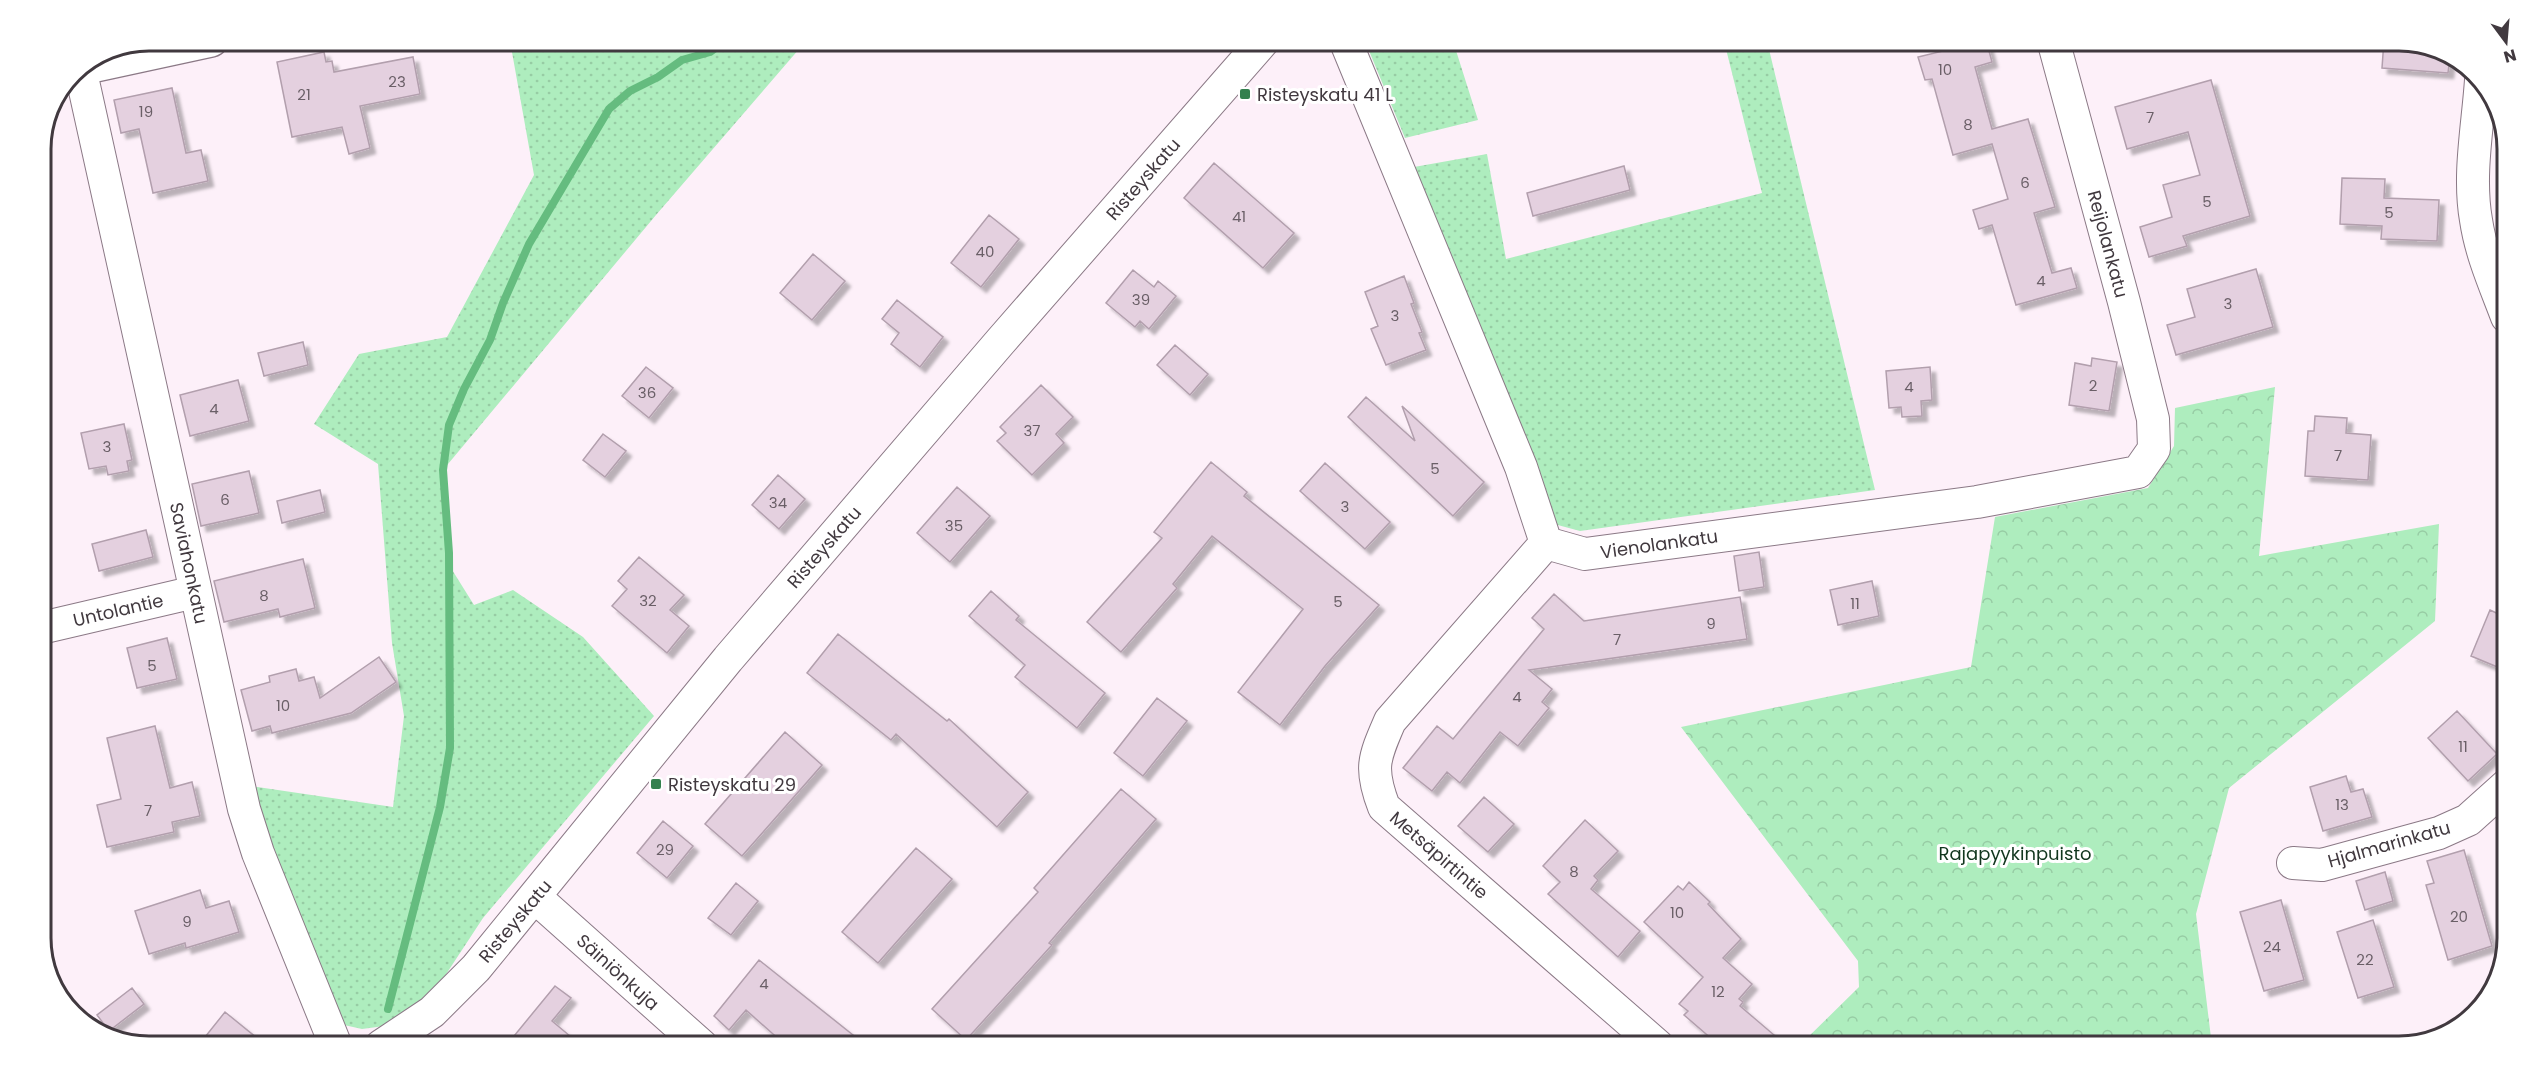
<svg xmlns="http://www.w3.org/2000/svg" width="2548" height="1087" viewBox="0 0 2548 1087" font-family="Poppins,sans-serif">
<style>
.grass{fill:url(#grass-dots)}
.forest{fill:url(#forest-crowns)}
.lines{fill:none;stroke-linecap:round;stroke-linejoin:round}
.stream{stroke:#65bc7f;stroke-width:8}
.building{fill:#e4d0df;stroke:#b29fad;stroke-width:1.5;filter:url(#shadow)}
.minor-casing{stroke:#8b7986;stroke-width:34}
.tertiary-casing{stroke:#8b7986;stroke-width:36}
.minor{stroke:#fff;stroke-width:32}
.tertiary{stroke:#fff;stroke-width:33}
.poi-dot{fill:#34804e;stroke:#fff;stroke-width:2}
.labels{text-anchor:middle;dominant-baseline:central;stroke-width:6;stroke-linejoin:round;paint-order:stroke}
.number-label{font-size:15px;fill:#6a5f67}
.poi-label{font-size:18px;fill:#41393f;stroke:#fff;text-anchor:start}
.street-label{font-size:18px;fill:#41393f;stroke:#fff}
.park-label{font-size:18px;fill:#11361e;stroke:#fff}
.rim{fill:none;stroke:#41393f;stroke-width:3}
</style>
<defs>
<pattern id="grass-dots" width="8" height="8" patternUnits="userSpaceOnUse" patternTransform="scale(1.5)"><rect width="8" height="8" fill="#aeedbe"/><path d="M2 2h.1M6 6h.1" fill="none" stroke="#97cca4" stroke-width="1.8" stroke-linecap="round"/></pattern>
<pattern id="forest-crowns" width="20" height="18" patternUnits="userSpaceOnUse" patternTransform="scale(1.5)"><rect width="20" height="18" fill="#aeedbe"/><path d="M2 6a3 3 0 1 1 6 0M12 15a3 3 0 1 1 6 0" fill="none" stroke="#97cca4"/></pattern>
<filter id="shadow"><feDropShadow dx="5.5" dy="5.5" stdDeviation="1.5" flood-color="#0004"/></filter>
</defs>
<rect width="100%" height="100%" fill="#fdf0f9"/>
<path class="grass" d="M510 41H806L656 215 443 470 449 565 474 605 513 590 583 637 654 716 483 918 437 988 392 1025 362 1029 344 1025 253 799 251 786 393 807 404 716 392 643 378 464 314 424 359 354 447 337 534 175Z
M1365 41H1453L1478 120 1405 138Z
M1724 41H1767L1875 490 1580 531 1554 524 1414 167 1487 154 1506 259 1762 193Z"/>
<path class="forest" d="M2275 387 2259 556 2439 524 2435 621 2229 788 2196 914 2212 1046H1799L1859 987 1858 961 1681 727 1971 667 1995 517 2148 488 2174 446 2175 408Z"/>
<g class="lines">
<path class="stream" d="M388 1009 440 807 450 748 449 553 443 470 449 425 464 389 490 340 503 303 529 244 609 109 630 91 658 77 682 60 710 52 726 40"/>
</g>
<path class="building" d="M1940 40H1986L1992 62 1975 67 1992 129 2028 119 2055 207 2034 213 2052 273 2071 268 2077 288 2016 305 1992 225 1979 229 1973 210 2008 199 1992 144 1953 155 1932 79 1925 80 1918 57 1943 51Z
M2384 40H2398L2440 49 2450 56 2448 73 2382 68Z
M324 52 326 62 332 61 334 72 413 57 420 94 360 106 370 148 349 154 342 127 292 137 277 62Z
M2211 80 2250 216 2183 236 2187 246 2149 257 2140 227 2172 217 2163 185 2200 175 2188 132 2127 149 2115 107Z
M172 88 186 153 201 150 208 181 153 193 139 129 121 133 114 100Z
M1214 163 1294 233 1263 268 1184 198Z
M1624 166 1630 190 1533 216 1527 193Z
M2342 178 2385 179 2384 198 2439 200 2437 241 2381 239 2382 226 2340 224Z
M989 215 1019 239 981 287 951 263Z
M813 254 845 281 812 320 780 293Z
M2256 269 2273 327 2176 355 2167 325 2195 317 2187 289Z
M1133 270 1154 287 1158 281 1176 296 1149 329 1140 321 1135 327 1106 303Z
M1404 276 1414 303 1411 304 1422 332 1419 333 1426 350 1386 365 1371 329 1378 326 1365 292Z
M897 300 943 337 920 367 891 344 899 333 882 319Z
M303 342 308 365 264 376 258 353Z
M1175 345 1208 374 1190 395 1157 365Z
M2092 358 2117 362 2109 411 2069 405 2075 363 2091 366Z
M646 367 673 388 649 418 622 396Z
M1930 367 1932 400 1921 401 1922 416 1902 417 1901 407 1889 408 1886 371Z
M238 380 249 421 190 436 180 395Z
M1041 385 1073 417 1056 434 1064 443 1032 475 997 441 1006 433 1000 427Z
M1366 397 1415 441 1402 406 1484 482 1453 516 1348 417Z
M2315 416 2347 418 2346 433 2371 435 2368 480 2305 476 2308 431H2314Z
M124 424 132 460 127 461 129 471 108 475 106 466 89 469 81 433Z
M603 434 626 451 605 477 583 460Z
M1211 462 1247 492 1244 496 1379 605 1325 666 1280 725 1238 692 1303 609 1212 536 1173 584 1177 588 1121 652 1087 622 1162 538 1154 532Z
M1325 463 1390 522 1365 549 1300 491Z
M249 471 259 513 201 526 192 484Z
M778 475 805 499 779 529 752 505Z
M957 487 990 516 950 562 917 533Z
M320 490 325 512 282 523 277 501Z
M146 530 153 557 99 571 92 544Z
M1759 552 1764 587 1739 591 1734 556Z
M639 557 684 595 670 610 689 626 667 653 612 606 627 589 618 581Z
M303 559 315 608 280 617 278 609 224 622 214 581Z
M1872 581 1879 616 1838 625 1830 590Z
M991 591 1019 616 1016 620 1105 693 1077 728 1015 677 1025 665 969 616Z
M1554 594 1584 621 1740 597 1747 639 1529 670 1552 689 1542 702 1549 708 1518 746 1500 732 1460 783 1447 772 1432 791 1403 768 1437 726 1453 739 1544 629 1532 618Z
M2490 610 2507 618V671L2471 656Z
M838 634 947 721 949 719 1028 792 997 827 896 734 891 740 807 673Z
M167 638 177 679 137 688 127 648Z
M379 657 396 682 351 713 272 733 270 726 252 731 241 690 270 682 269 676 296 669 299 681 314 677 320 698Z
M1157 698 1187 721 1143 776 1114 753Z
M2457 711 2497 754 2468 781 2428 738Z
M155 726 170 788 192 782 200 816 172 822 174 832 107 847 97 805 121 799 107 738Z
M785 732 822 765 742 856 705 824Z
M2346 776 2351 792 2363 789 2372 817 2323 831 2310 787Z
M1121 789 1156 819 1049 943 1052 945 966 1040 932 1009 1038 892 1034 888Z
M1484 797 1514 824 1488 852 1458 826Z
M1585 820 1618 851 1594 876 1598 880 1591 889 1640 931 1618 957 1548 894 1560 882 1543 866Z
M663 821 693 846 667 878 637 853Z
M916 848 952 879 878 963 842 932Z
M2464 850 2492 946 2448 960 2426 885 2434 883 2427 861Z
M2385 872 2393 901 2365 910 2356 881Z
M1689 882 1710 902 1708 904 1741 939 1723 958 1752 984 1739 999 1743 1002 1740 1006 1774 1035 1764 1046H1720L1684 1015 1688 1011 1679 1004 1703 977 1644 922 1678 886 1683 890Z
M736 883 758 901 731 935 708 918Z
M200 890 206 908 229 901 239 932 186 948 185 943 149 954 135 911Z
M2281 900 2304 980 2264 991 2240 912Z
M2373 920 2394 987 2358 998 2337 932Z
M759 960 868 1047H797L785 1038 782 1042 746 1010 729 1030 714 1016Z
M555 986 571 998 552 1021 583 1047H505Z
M132 988 144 1004 109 1031 97 1015Z
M225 1012 268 1047H197Z"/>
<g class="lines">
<defs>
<path id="minor" d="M1345 40 1521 467 1546 543
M80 68 244 809 258 853 336 1046
M2481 80C2478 125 2468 175 2476 220 2481 254 2495 285 2507 317
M1546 543 1585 554 1977 502 2138 472 2154 449 2153 419 2124 302 2053 40
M1546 543 1390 721C1374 758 1369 768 1384 807L1658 1046
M41 628 195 592
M2293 863 2322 865 2439 833 2468 820 2507 785
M535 897 702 1046
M381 1046 432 1012 476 968 728 659 1000 342 1264 40"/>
<path id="tertiary" d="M77 69 211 40"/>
</defs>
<use href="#minor" class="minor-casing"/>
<use href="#tertiary" class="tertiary-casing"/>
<use href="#minor" class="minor"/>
<use href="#tertiary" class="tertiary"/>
</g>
<g class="poi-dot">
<rect x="1239" y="88" width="12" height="12" rx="3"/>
<rect x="650" y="778" width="12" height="12" rx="3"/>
</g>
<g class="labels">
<g class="number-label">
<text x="1945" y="69">10</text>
<text x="397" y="81">23</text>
<text x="304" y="94">21</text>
<text x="146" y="111">19</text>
<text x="2150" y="117">7</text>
<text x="1968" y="124">8</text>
<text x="2025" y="182">6</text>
<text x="2207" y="201">5</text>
<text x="2389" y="212">5</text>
<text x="1239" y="216">41</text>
<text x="985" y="251">40</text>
<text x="2041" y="280">4</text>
<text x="1141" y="299">39</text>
<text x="2228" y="303">3</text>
<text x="1395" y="315">3</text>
<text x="2093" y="385">2</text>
<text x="1909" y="386">4</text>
<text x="647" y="392">36</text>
<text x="214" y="408">4</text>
<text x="1032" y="430">37</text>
<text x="107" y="446">3</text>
<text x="2338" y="455">7</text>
<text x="1435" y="468">5</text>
<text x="225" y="499">6</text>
<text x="778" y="502">34</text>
<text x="1345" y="506">3</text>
<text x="954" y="525">35</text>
<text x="264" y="595">8</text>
<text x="648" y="600">32</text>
<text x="1338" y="601">5</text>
<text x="1855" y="603">11</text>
<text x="1711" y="623">9</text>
<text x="1617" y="639">7</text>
<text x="152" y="665">5</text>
<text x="1517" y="696">4</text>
<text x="283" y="705">10</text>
<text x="2463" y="746">11</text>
<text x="2342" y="804">13</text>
<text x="148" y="810">7</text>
<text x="665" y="849">29</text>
<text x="1574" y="871">8</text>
<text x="1677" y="912">10</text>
<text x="2459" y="916">20</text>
<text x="187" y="921">9</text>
<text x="2272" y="946">24</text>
<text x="2365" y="959">22</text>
<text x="764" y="983">4</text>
<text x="1718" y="991">12</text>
</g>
<g class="poi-label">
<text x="1257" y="94">Risteyskatu 41 L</text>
<text x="668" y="784">Risteyskatu 29</text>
</g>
<g class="street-label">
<text transform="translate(1143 179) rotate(-49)">Risteyskatu</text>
<text transform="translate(2108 244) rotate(75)">Reijolankatu</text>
<text transform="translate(1659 544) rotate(-8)">Vienolankatu</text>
<text transform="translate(824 547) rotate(-49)">Risteyskatu</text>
<text transform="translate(189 563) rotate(78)">Saviahonkatu</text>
<text transform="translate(118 610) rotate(-13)">Untolantie</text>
<text transform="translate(2389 844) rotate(-16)">Hjalmarinkatu</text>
<text transform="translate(1439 855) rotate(41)">Metsäpirtintie</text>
<text transform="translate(515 921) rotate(-50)">Risteyskatu</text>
<text transform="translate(618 972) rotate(42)">Säiniönkuja</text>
</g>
<g class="park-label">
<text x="2015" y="853">Rajapyykinpuisto</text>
</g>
</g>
<path d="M0 0H2548V1087H0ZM149 51H2399A98 98 0 0 1 2497 149V938A98 98 0 0 1 2399 1036H149A98 98 0 0 1 51 938V149A98 98 0 0 1 149 51Z" fill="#fff" fill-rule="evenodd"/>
<path class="rim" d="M149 51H2399A98 98 0 0 1 2497 149V938A98 98 0 0 1 2399 1036H149A98 98 0 0 1 51 938V149A98 98 0 0 1 149 51Z"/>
<g transform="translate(2506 42) rotate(164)" stroke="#ffffff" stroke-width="4.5" paint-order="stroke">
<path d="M0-4.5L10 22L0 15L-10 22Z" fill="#41393f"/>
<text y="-9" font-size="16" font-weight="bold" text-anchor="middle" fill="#41393f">N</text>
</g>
</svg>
